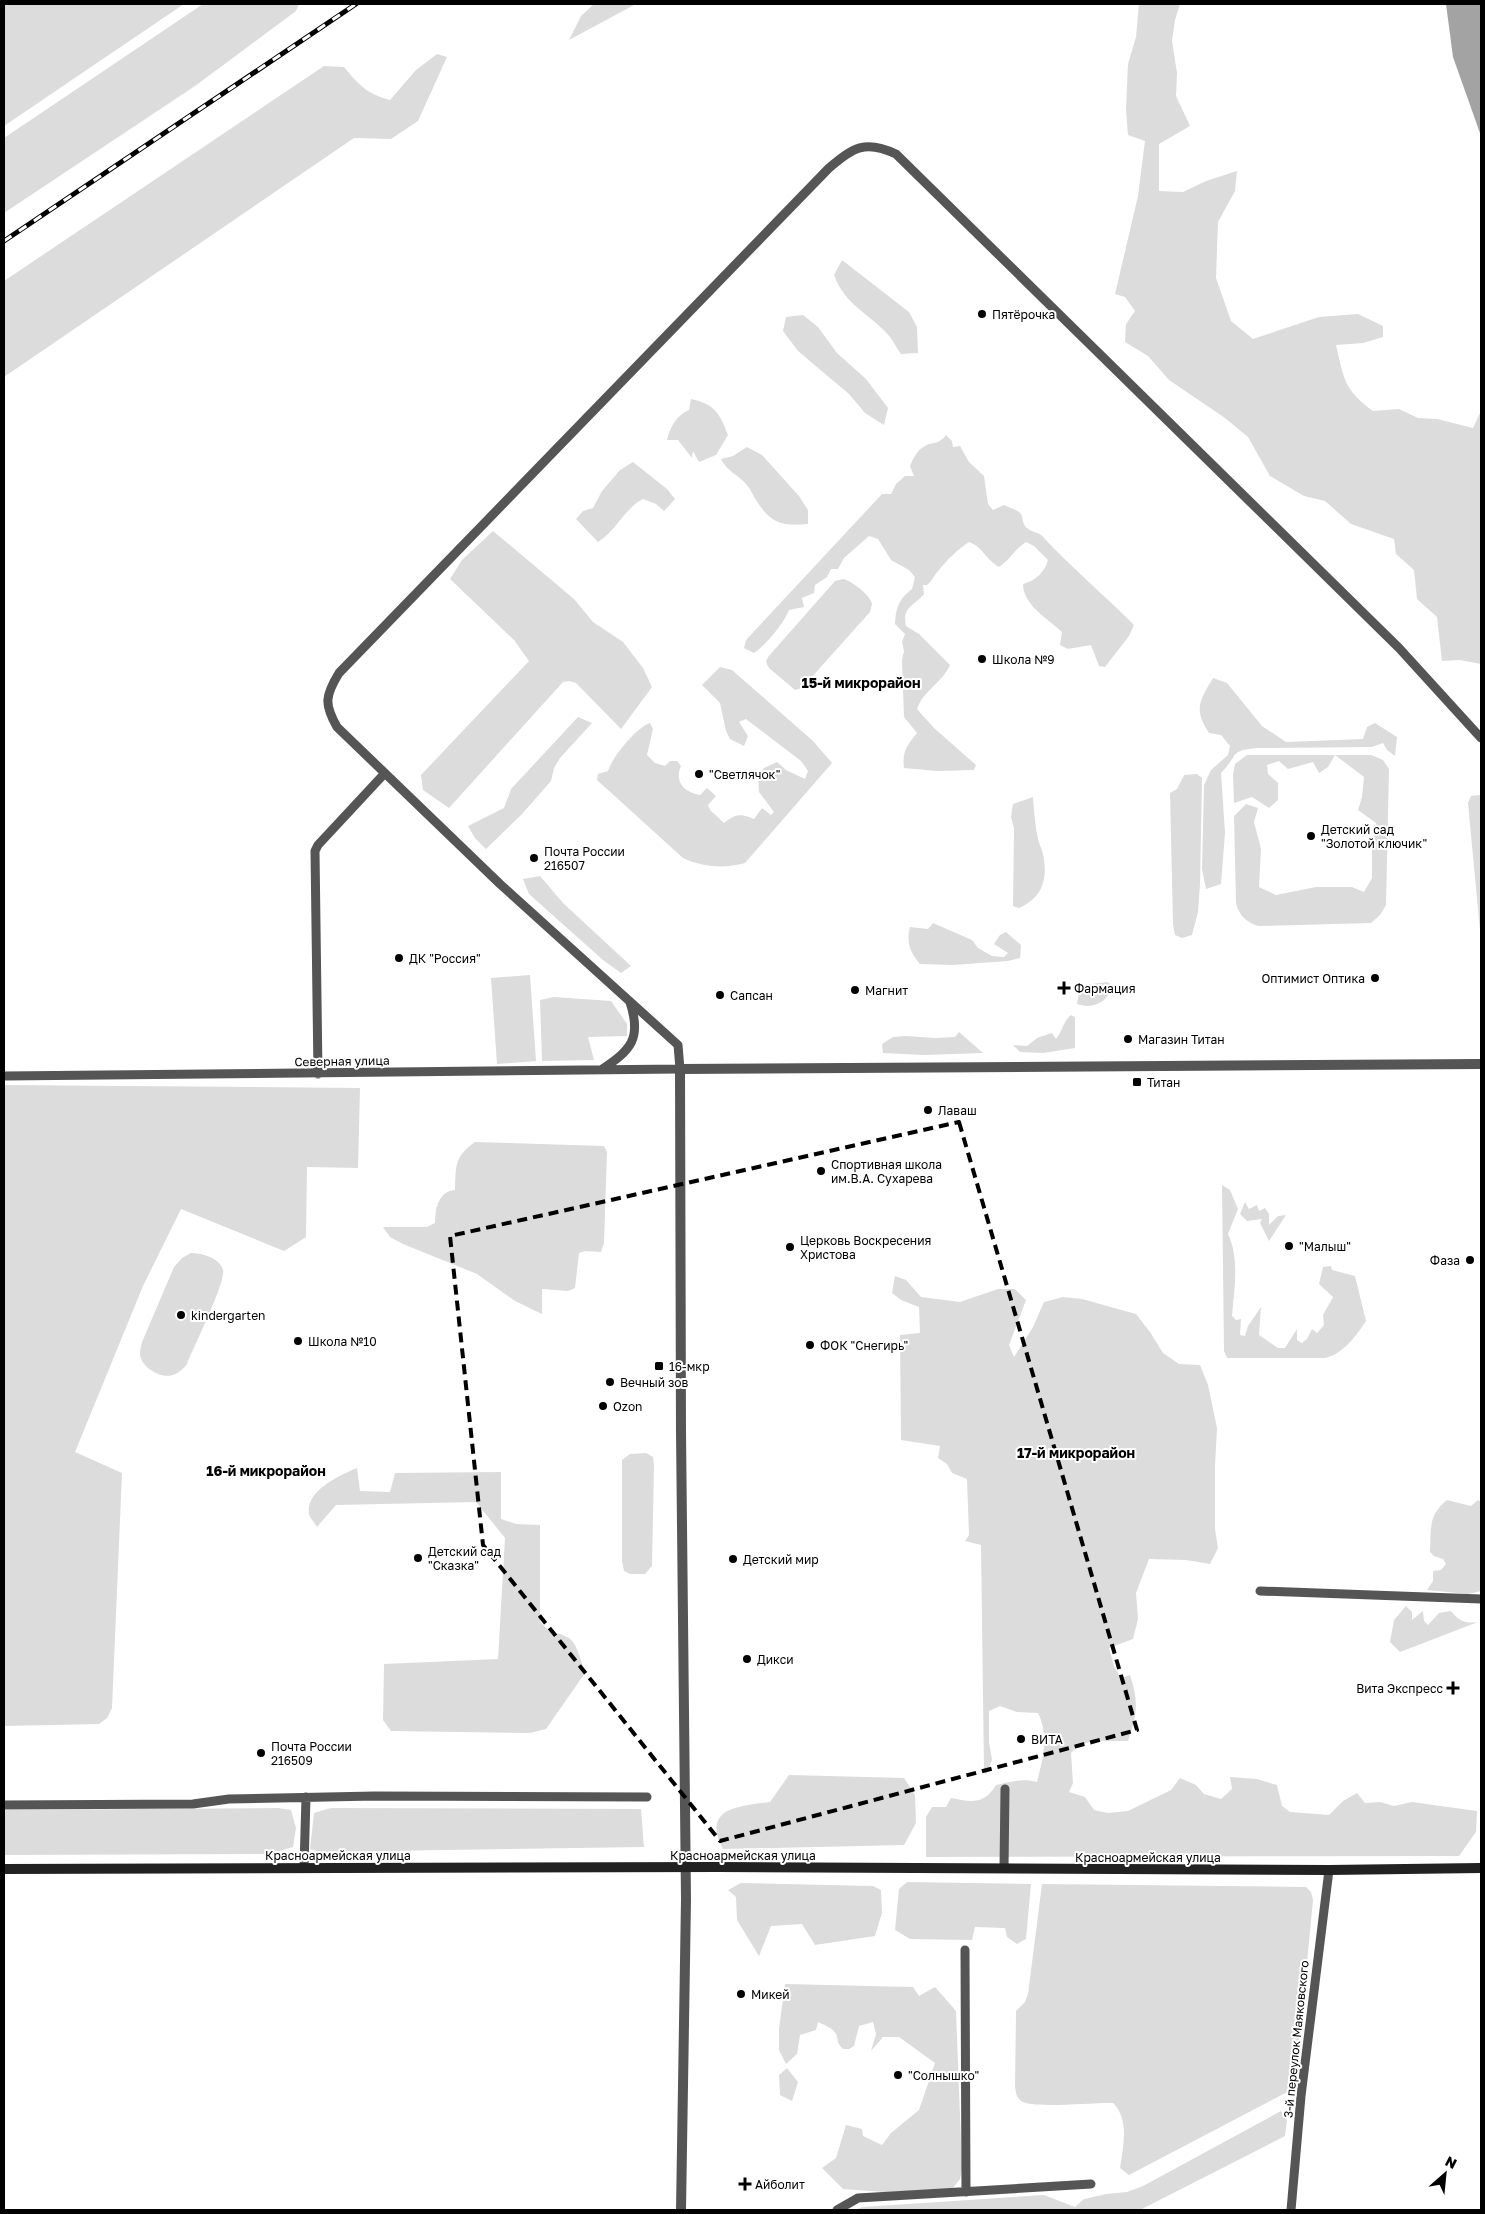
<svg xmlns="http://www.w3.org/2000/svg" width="1485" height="2214" viewBox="0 0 1485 2214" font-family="'Golos Text',sans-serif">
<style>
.green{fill:#dcdcdc}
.water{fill:#a3a3a3}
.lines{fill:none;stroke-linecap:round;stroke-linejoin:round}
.minor{stroke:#555;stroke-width:9}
.tertiary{stroke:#555;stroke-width:10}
.secondary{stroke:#222;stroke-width:10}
.rail-casing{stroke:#000;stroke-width:5}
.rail{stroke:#fff;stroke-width:3;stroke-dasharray:9;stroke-linecap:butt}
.marked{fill:none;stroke:#000;stroke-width:4;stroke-dasharray:10 6;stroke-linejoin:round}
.poi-dot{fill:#000;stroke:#fff;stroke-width:2}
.labels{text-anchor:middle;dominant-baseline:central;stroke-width:4;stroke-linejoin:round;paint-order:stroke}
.poi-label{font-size:12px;fill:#000;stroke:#fff;text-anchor:start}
.street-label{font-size:12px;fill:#000;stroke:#fff}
.neighbourhood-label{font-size:14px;font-weight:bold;fill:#000;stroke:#fff}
</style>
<rect width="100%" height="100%" fill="#fff"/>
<path class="green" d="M4 4H184L4 126Z
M203 4H299L296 11 195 86 4 213V138Z
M594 4H636L569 40 581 16Z
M1139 4H1180L1175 20 1172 41 1177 73 1176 96 1190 126 1159 144V191L1183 192 1206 181 1237 171 1235 191 1218 222 1216 278 1231 321 1253 339 1319 317 1358 314 1383 326V337L1363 343 1336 345C1344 379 1344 390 1373 411L1399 409 1418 418 1437 419 1473 428 1481 411V664L1460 660 1442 661 1437 617 1417 599 1414 570 1396 554 1394 539 1351 524 1325 501 1304 496 1270 476 1248 437 1225 418 1169 380 1148 356 1125 342 1126 324 1135 311 1125 297 1115 294 1138 196 1145 141 1128 135 1126 109 1128 64 1136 37Z
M437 54 447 57 418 121 391 139 354 138 4 377V281L324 66 344 67C359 85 367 94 390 100L416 70Z
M842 260 909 312 917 327 918 353 901 354C897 349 894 342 890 337 871 314 845 306 834 275Z
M803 315 818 327 837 353 866 379 888 408 884 425 865 413 849 394 798 351 783 331 786 317Z
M691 399C715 404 720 414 728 435L716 455 699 462 693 451 692 458 678 440H667C670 427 677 415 689 410Z
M946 435 952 441 953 447 960 446 969 462 984 476 988 504 993 510 1004 505C1008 507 1018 510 1021 514 1023 518 1022 524 1027 528 1031 532 1039 532 1043 537 1071 567 1104 595 1134 625L1129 636 1105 667 1099 666 1091 645 1068 649 1060 645 1062 632C1048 619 1023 605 1023 584 1035 581 1045 572 1048 560L1034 546 1026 542C1015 549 1010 560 999 567 986 560 983 547 969 542 958 549 947 560 939 570 934 575 933 580 927 585H923L924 594C913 607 902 607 906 626L919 634 950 665C942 683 923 691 917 709L934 728 976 765 974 770 937 771 904 768C902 752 907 745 917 733L904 717 902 660 904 651 902 642 905 634 895 624C896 607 899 599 912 589L915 577 909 570 891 560 878 539 869 536 844 558 838 569H831L827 577 815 585 814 593 802 598 804 607 789 610C785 622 765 646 754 653L744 648 746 640 882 494H891L896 484 905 476H914L910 466C913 459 917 450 925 446 933 441 937 446 946 435Z
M747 447 762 455 799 496 808 510V524C782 526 771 524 756 500 752 494 751 489 746 484 738 475 727 471 721 459L733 456Z
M633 462 667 489 675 499 664 511 656 504 643 499C625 508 616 531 598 542L576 519 583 511 593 508 602 491 620 470Z
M493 531 574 599 593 622 623 642 643 668 652 687 621 729 576 683 569 681 563 682 449 808 423 790 421 775 529 661 514 640 450 579 462 560Z
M843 579C850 580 871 595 872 604 872 605 870 611 870 612L802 688 795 690 769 668 766 662 768 657 835 581Z
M720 667 732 670 813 741 832 763 745 863C725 869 702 867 683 858L597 780 598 774 608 771C613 756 636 728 650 723L653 729 647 755 655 763 665 766 670 761H677L681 766C674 782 684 792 700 795L707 788 716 796 708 805 710 810 724 823C735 814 741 813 754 819L762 808 771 815 774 812 759 792 758 775 764 768 777 762 786 770 805 779 808 771 801 761 746 719 739 722 748 736 744 746 730 739 726 731 720 703 702 685Z
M1213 678 1227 683 1262 726 1286 742 1363 739 1367 727 1375 723 1397 737 1395 756 1387 750 1383 743 1372 747 1258 748C1229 750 1239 755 1221 773L1225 833 1221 884 1206 889 1202 869 1204 785 1211 770 1228 755 1230 746 1221 735 1209 733C1193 709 1200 700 1213 678Z
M578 717 592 723 560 758 554 768 551 781 522 814 486 849 475 838 468 826 504 808 511 789Z
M1247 755H1371L1383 760 1389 769 1386 905 1380 915 1371 923 1258 926C1247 922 1239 916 1236 903L1234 816 1246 804 1258 808 1254 822 1261 849 1259 887 1276 895 1316 887H1352L1364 892 1372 878V845L1376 823 1358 810 1362 797 1364 777 1335 755 1328 767 1319 773 1313 762 1288 769 1279 761 1267 765 1268 774 1278 783V800L1269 808 1252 797 1234 803 1233 774 1235 764Z
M1197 774 1202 778 1200 884 1198 912 1192 935 1182 938 1175 935 1173 924 1170 793 1177 789 1184 775Z
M1481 795V941L1468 803 1471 796Z
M1033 797C1034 811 1035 826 1038 839 1039 844 1042 849 1043 854 1048 879 1043 897 1019 908L1013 906 1014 828 1011 817 1013 804Z
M540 876 563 903 631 966 621 973 603 960 529 894 523 879Z
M933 923 972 940 978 948 992 956 1004 957 1008 953 994 944 1000 935 1006 932 1021 945 1020 958 1008 961 953 965 920 964C910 952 906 942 910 927L928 929Z
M530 975 536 1061 497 1064 491 978Z
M1107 982 1112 985C1109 1002 1093 1010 1077 1004L1079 993 1088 991 1084 985Z
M554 997 611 1001 627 1024V1036L588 1037 594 1060 542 1061 540 1000Z
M1071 1015 1075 1017V1048L1043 1053 1020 1052 1013 1045 1027 1046 1037 1038 1052 1033 1056 1039C1063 1031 1062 1023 1071 1015Z
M959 1032 983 1053 923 1055 883 1053 882 1044 893 1037 906 1036 935 1038 955 1037Z
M4 1085 360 1088 358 1168 307 1167 306 1237 284 1251 181 1209 143 1286 75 1452 122 1473 112 1708 107 1718 99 1724 4 1726Z
M475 1142 604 1146 607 1152 604 1243 601 1252 585 1251 579 1253 575 1288 568 1291 542 1289V1314L515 1301 477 1274 403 1244 390 1237 383 1227H427L435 1223C435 1210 438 1191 455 1190 456 1166 454 1157 475 1142Z
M1222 1185 1230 1190 1238 1209 1228 1234C1240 1259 1234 1290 1232 1316L1236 1320 1241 1319 1240 1335 1245 1336 1248 1326 1261 1307 1259 1335 1278 1348H1285L1297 1329V1340L1302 1343 1307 1339 1312 1329 1317 1333 1324 1325 1323 1315 1333 1297 1319 1284 1323 1267 1331 1266 1332 1270 1355 1276 1366 1321C1356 1336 1343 1354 1325 1358H1227L1224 1351Z
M1245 1202 1249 1209 1257 1205 1259 1211 1265 1208 1269 1214V1225L1278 1216 1286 1215 1269 1241 1260 1223 1262 1219 1247 1221 1240 1214Z
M191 1253C202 1253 220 1258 223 1270 226 1282 193 1349 187 1364 176 1379 162 1379 148 1368 145 1365 140 1360 140 1354 140 1351 141 1346 142 1342L174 1267 182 1258Z
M895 1276 906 1280 921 1297 960 1302 998 1289H1015L1026 1300 1009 1345 1014 1357 1033 1327 1044 1302 1063 1297 1082 1299 1136 1314 1150 1332 1163 1353 1179 1364 1200 1365 1208 1385 1217 1428 1215 1466V1529L1218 1548 1210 1564 1186 1560 1149 1559 1136 1593 1138 1619 1133 1639 1109 1648 1114 1666 1121 1678 1130 1675C1139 1702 1137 1715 1128 1741 1108 1742 1085 1736 1071 1753L1073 1783 1069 1792 1085 1797 1094 1810 1108 1813 1128 1811 1171 1790 1180 1778 1196 1785 1204 1794 1221 1799 1232 1789 1230 1777 1257 1779 1277 1785 1282 1806 1290 1812 1329 1815 1343 1801 1357 1793 1365 1803 1380 1802 1394 1806 1412 1802 1477 1811 1476 1832 1459 1856 926 1857V1817L932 1807H946L951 1798C971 1802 984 1805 996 1785 1010 1782 1023 1778 1037 1782 1043 1759 1049 1735 1038 1713L1017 1712 1000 1706 989 1711V1742L992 1760 986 1775 984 1771 981 1545 965 1541 969 1535 967 1479 952 1473 947 1464 938 1458 940 1446 901 1440 900 1335 920 1333 919 1307 901 1300 892 1293Z
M646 1453 653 1457 654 1465 652 1566 645 1574H630L624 1571 622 1561V1460L630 1454Z
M357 1468 360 1491 390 1492 395 1473 501 1472V1519L516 1524 540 1525V1621C554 1638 552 1629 567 1637 578 1642 581 1663 585 1673L546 1729 530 1733 391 1731 383 1720 384 1664 498 1659 505 1538 476 1502 336 1505 317 1527C315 1523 310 1518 309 1514 305 1490 341 1475 357 1468Z
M1447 1500 1471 1506 1478 1500 1481 1502V1591L1468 1594 1427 1590 1433 1581V1571L1441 1570 1446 1564 1443 1559 1434 1556 1430 1552C1431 1529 1428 1515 1447 1500Z
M1406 1606 1412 1612V1620L1423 1611 1424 1621 1428 1625 1439 1613 1451 1611C1459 1621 1465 1624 1478 1622L1400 1652 1390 1642 1394 1620Z
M789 1775 904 1778 915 1795 916 1823 904 1845 723 1849C701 1808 739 1806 770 1802Z
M278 1808 291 1810 296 1828 293 1847 269 1854 4 1855V1810Z
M331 1808 641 1809 644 1847 320 1852 310 1849 314 1813Z
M907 1882 1031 1884 1026 1939 1017 1944 1007 1937 1005 1928 975 1927 972 1940 910 1939 895 1930 899 1889Z
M741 1883 873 1886 881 1890 882 1913 875 1936 815 1945 802 1924 771 1926 759 1956 737 1920 736 1897 728 1890Z
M1042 1884 1306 1887 1311 1892 1313 1900 1295 2088 1129 2175 1120 2168C1123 2146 1130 2120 1113 2103 1096 2102 1031 2109 1021 2101 1016 2097 1016 2092 1015 2087L1016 2011 1025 2002 1028 1994Z
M785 1984 913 1987 919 1996 935 1987 956 2011 962 2169 960 2179 952 2189 885 2192 843 2189 822 2168 836 2158 846 2125 862 2129 863 2136 882 2145 891 2133 919 2110 935 2063 899 2037H883L871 2051 876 2034 873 2022 859 2026 854 2046 849 2049H843C836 2042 839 2042 836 2034 833 2028 824 2025 818 2022L816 2030 800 2035 797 2054 786 2064 779 2050V2029Z
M787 2068 798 2082 792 2101 780 2095 779 2075Z
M1281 2111 1287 2120 1285 2136 1140 2210H855L862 2207 1044 2195 1075 2207 1084 2199 1106 2194 1127 2192 1143 2186Z"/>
<path class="water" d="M1446 4H1481V136L1453 57Z"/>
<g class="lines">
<path class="minor" d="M601 1070C631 1050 642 1039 630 1002
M318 1074 315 851 318 845 385 773
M4 1076 680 1069 678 1045 500 884 337 727C324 704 325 696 339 673L829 168C853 148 865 139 896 154L1399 648 1481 738
M1260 1591 1481 1599
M4 1805 193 1804 229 1799 375 1796 647 1797
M304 1867 306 1797
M1004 1868 1005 1789
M965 1950 966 2192
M837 2210 858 2198 1091 2184
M1291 2210 1301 2096 1329 1870"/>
<path class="tertiary" d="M681 2210 686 1899 681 1432 680 1069 1481 1064"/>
<path class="secondary" d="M4 1869 718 1867 1329 1870 1481 1868"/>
<defs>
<path id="rail" d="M4 241 356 4"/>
</defs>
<use href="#rail" class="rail-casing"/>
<use href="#rail" class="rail"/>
</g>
<path class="marked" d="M959 1122 1137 1730 720 1841 483 1545 450 1236Z"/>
<g class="poi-dot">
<circle cx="982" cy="314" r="5"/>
<circle cx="982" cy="659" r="5"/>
<circle cx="699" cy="774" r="5"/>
<circle cx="1311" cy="836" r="5"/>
<circle cx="534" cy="858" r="5"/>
<circle cx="399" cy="958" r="5"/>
<circle cx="1375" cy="978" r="5"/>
<path d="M1061.5 980.5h5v5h5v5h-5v5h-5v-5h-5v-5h5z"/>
<circle cx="855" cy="990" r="5"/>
<circle cx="720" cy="995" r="5"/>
<circle cx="1128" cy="1039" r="5"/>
<rect x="1132" y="1077" width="10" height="10" rx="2.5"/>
<circle cx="928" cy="1110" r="5"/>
<circle cx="821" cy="1171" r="5"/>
<circle cx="1289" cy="1246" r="5"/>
<circle cx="790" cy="1247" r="5"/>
<circle cx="1470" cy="1260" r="5"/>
<circle cx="181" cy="1315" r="5"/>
<circle cx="298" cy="1341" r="5"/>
<circle cx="810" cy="1345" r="5"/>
<rect x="654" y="1361" width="10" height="10" rx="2.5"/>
<circle cx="610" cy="1382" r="5"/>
<circle cx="603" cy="1406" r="5"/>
<circle cx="418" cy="1558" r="5"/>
<circle cx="733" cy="1559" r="5"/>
<circle cx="747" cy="1659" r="5"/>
<path d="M1450.5 1680.5h5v5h5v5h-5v5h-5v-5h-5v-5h5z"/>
<circle cx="1021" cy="1739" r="5"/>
<circle cx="261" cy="1753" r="5"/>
<circle cx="741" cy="1994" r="5"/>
<circle cx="898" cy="2075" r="5"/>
<path d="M742.5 2176.5h5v5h5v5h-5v5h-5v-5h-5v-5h5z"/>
</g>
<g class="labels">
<g class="poi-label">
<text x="992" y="314">Пятёрочка</text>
<text x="992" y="659">Школа №9</text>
<text x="709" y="774">"Светлячок"</text>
<text x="1321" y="829">Детский сад<tspan x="1321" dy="14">"Золотой ключик"</tspan></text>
<text x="544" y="851">Почта России<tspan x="544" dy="14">216507</tspan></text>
<text x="409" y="958">ДК "Россия"</text>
<text x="1365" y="978" text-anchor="end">Оптимист Оптика</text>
<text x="1074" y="988">Фармация</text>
<text x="865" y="990">Магнит</text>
<text x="730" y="995">Сапсан</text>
<text x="1138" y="1039">Магазин Титан</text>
<text x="1147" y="1082">Титан</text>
<text x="938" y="1110">Лаваш</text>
<text x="831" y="1164">Спортивная школа<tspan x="831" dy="14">им.В.А. Сухарева</tspan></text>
<text x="800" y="1240">Церковь Воскресения<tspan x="800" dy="14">Христова</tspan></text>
<text x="1299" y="1246">"Малыш"</text>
<text x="1460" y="1260" text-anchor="end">Фаза</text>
<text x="191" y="1315">kindergarten</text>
<text x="308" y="1341">Школа №10</text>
<text x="820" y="1345">ФОК "Снегирь"</text>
<text x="669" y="1366">16-мкр</text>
<text x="620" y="1382">Вечный зов</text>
<text x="613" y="1406">Ozon</text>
<text x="428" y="1551">Детский сад<tspan x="428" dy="14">"Сказка"</tspan></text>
<text x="743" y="1559">Детский мир</text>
<text x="757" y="1659">Дикси</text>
<text x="1443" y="1688" text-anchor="end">Вита Экспресс</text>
<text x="1031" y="1739">ВИТА</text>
<text x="271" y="1746">Почта России<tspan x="271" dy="14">216509</tspan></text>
<text x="751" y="1994">Микей</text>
<text x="908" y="2075">"Солнышко"</text>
<text x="755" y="2184">Айболит</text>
</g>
<g class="street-label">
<text transform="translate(342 1061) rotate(-1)">Северная улица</text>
<text x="338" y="1855">Красноармейская улица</text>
<text x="743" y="1855">Красноармейская улица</text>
<text x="1148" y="1857">Красноармейская улица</text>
<text transform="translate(1296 2039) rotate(-84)">3-й переулок Маяковского</text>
</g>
<g class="neighbourhood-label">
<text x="861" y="682">15-й микрорайон</text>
<text x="1076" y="1452">17-й микрорайон</text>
<text x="266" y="1470">16-й микрорайон</text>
</g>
</g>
<rect width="1485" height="2214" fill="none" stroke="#000000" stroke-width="10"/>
<g transform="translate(1445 2174) rotate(27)" stroke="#ffffff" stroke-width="4" paint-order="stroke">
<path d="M0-4L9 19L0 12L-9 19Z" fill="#000000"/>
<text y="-8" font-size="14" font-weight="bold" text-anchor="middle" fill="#000000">N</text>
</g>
</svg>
